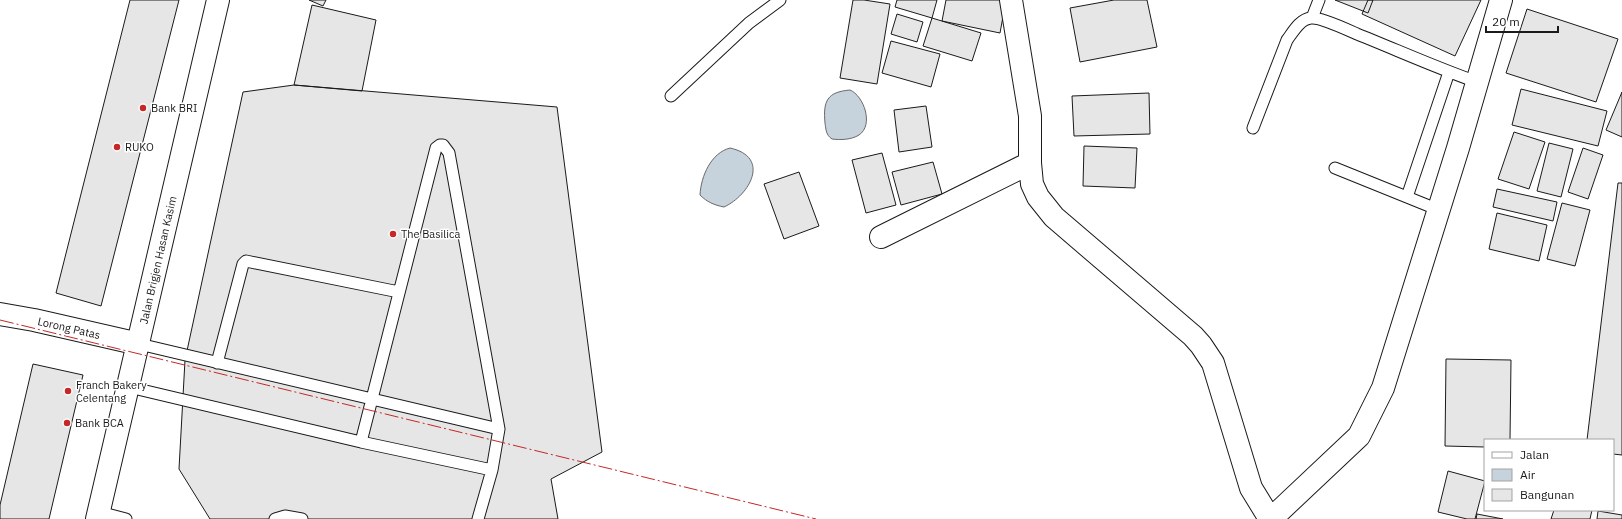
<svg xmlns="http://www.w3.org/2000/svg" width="1622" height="519" viewBox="0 0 1622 519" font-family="'IBM Plex Sans',sans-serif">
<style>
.water{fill:#c6d2dc;stroke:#6a6a6a}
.building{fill:#e6e6e6;stroke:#1a1a1a}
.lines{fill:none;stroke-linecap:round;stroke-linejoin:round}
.lane-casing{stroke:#1a1a1a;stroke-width:13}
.street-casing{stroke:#1a1a1a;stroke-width:24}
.secondary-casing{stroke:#1a1a1a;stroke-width:24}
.lane{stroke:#fff;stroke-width:11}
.street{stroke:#fff;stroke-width:22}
.secondary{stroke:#fff;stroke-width:22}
.power{stroke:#c62828;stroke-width:1;stroke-dasharray:14 3 2 3;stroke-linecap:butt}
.poi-dot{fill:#c62828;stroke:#fff;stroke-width:1.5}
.labels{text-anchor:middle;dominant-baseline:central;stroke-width:3;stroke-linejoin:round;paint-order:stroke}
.poi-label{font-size:11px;fill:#1a1a1a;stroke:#fff;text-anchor:start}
.street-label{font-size:11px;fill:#1a1a1a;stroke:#fff}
</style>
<rect width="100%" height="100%" fill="#fff"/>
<path class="water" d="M850 90C864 96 874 125 859 135 851 140 840 140 832 139 826 135 826 130 825 123 823 101 827 92 850 90Z
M730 148C771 157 750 195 724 207 714 205 707 202 700 195 701 176 711 153 730 148Z"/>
<path class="building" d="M130 0H179L101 306 56 293Z
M309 0H326L323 6Z
M853 0H864L890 4 877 84 840 78Z
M897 0H937L932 18 895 7Z
M946 0H1006L1000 33 942 21Z
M1114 0H1147L1157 47 1080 62 1070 8Z
M1335 0H1373L1368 13Z
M1368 0H1481L1455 56 1362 14Z
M312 5 376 20 362 91 294 85Z
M1527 9 1618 39 1596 102 1506 73Z
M897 14 923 22 917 42 891 34Z
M932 18 981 33 972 61 923 46Z
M891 41 940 54 931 87 882 73Z
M294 85 557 107 602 452 551 479 558 519H210L179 469 185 360 243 92Z
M1521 89 1607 111 1598 146 1512 125Z
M1622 92V137L1606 130Z
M1149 93 1150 134 1074 136 1072 96Z
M926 106 932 147 899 152 894 110Z
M1514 132 1545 142 1529 189 1498 179Z
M1549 143 1573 149 1561 197 1537 191Z
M1084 146 1137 148 1135 188 1083 186Z
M1583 148 1603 155 1588 199 1568 192Z
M882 153 896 205 866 213 852 160Z
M933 162 942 194 901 205 892 172Z
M799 172 819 226 784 239 764 184Z
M1618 183H1622V455L1613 454V440H1587Z
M1497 189 1557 202 1553 221 1493 207Z
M1562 203 1590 210 1575 266 1547 259Z
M1497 213 1547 225 1539 261 1489 249Z
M1446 359 1511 360 1510 440H1485V447L1445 446Z
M33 364 83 375 49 519H0V505Z
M1448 471 1485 481 1475 519H1467L1438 512Z
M1554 510H1592L1590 519H1551Z
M1598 511 1622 515V519H1597Z
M1477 514 1503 519H1476Z"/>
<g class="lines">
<defs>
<path id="lane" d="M1312 18 1319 0
M671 96 749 23 780 0
M1253 128 1287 40C1293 32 1300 19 1311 18 1321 17 1348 30 1357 34 1397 50 1437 68 1477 82
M1335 168 1439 210
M1407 197 1449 72
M139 344 499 429
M217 363 243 264 246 261 399 292
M129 387 361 442 492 470
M361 442 436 148 440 145H443L449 153 499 429 492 470 478 519
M99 512 126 519
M275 519 285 516 302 519"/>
<path id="street" d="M1011 0 1030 116V163L1032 184 1038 197 1054 217 1193 336 1201 345 1213 363 1251 488 1270 519
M881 237 1030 163
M0 314 34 320 139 344
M1271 519 1359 436 1383 388 1458 148 1501 0"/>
<path id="secondary" d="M97 519 218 0"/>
</defs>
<use href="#lane" class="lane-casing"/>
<use href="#street" class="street-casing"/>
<use href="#secondary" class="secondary-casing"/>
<use href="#lane" class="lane"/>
<use href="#street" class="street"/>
<use href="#secondary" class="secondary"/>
<path class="power" d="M0 320 816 519"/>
</g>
<g class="poi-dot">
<circle cx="143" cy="108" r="4"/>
<circle cx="117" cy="147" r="4"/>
<circle cx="393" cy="234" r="4"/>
<circle cx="68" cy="391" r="4"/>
<circle cx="67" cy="423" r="4"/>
</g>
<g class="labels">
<g class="poi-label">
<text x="151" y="108">Bank BRI</text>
<text x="125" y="147">RUKO</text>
<text x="401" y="234">The Basilica</text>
<text x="76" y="385">Franch Bakery<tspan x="76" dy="13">Celentang</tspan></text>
<text x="75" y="423">Bank BCA</text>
</g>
<g class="street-label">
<text transform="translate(158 260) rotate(-77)">Jalan Brigjen Hasan Kasim</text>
<text transform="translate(69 328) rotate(13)">Lorong Patas</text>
</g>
</g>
<rect x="1484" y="439" width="130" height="72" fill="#ffffff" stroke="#a3a3a3"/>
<rect x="1492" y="452" width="20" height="6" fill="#ffffff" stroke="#a3a3a3"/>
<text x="1520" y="459" font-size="12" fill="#1a1a1a">Jalan</text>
<rect x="1492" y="469" width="20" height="12" fill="#c6d2dc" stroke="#a3a3a3"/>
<text x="1520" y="479" font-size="12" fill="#1a1a1a">Air</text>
<rect x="1492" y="489" width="20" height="12" fill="#e6e6e6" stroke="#a3a3a3"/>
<text x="1520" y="499" font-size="12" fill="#1a1a1a">Bangunan</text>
<path d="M1486 26v6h72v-6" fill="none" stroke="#1a1a1a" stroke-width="2"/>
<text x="1492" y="26" font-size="12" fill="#1a1a1a" stroke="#ffffff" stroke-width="3" paint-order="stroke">20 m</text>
</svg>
